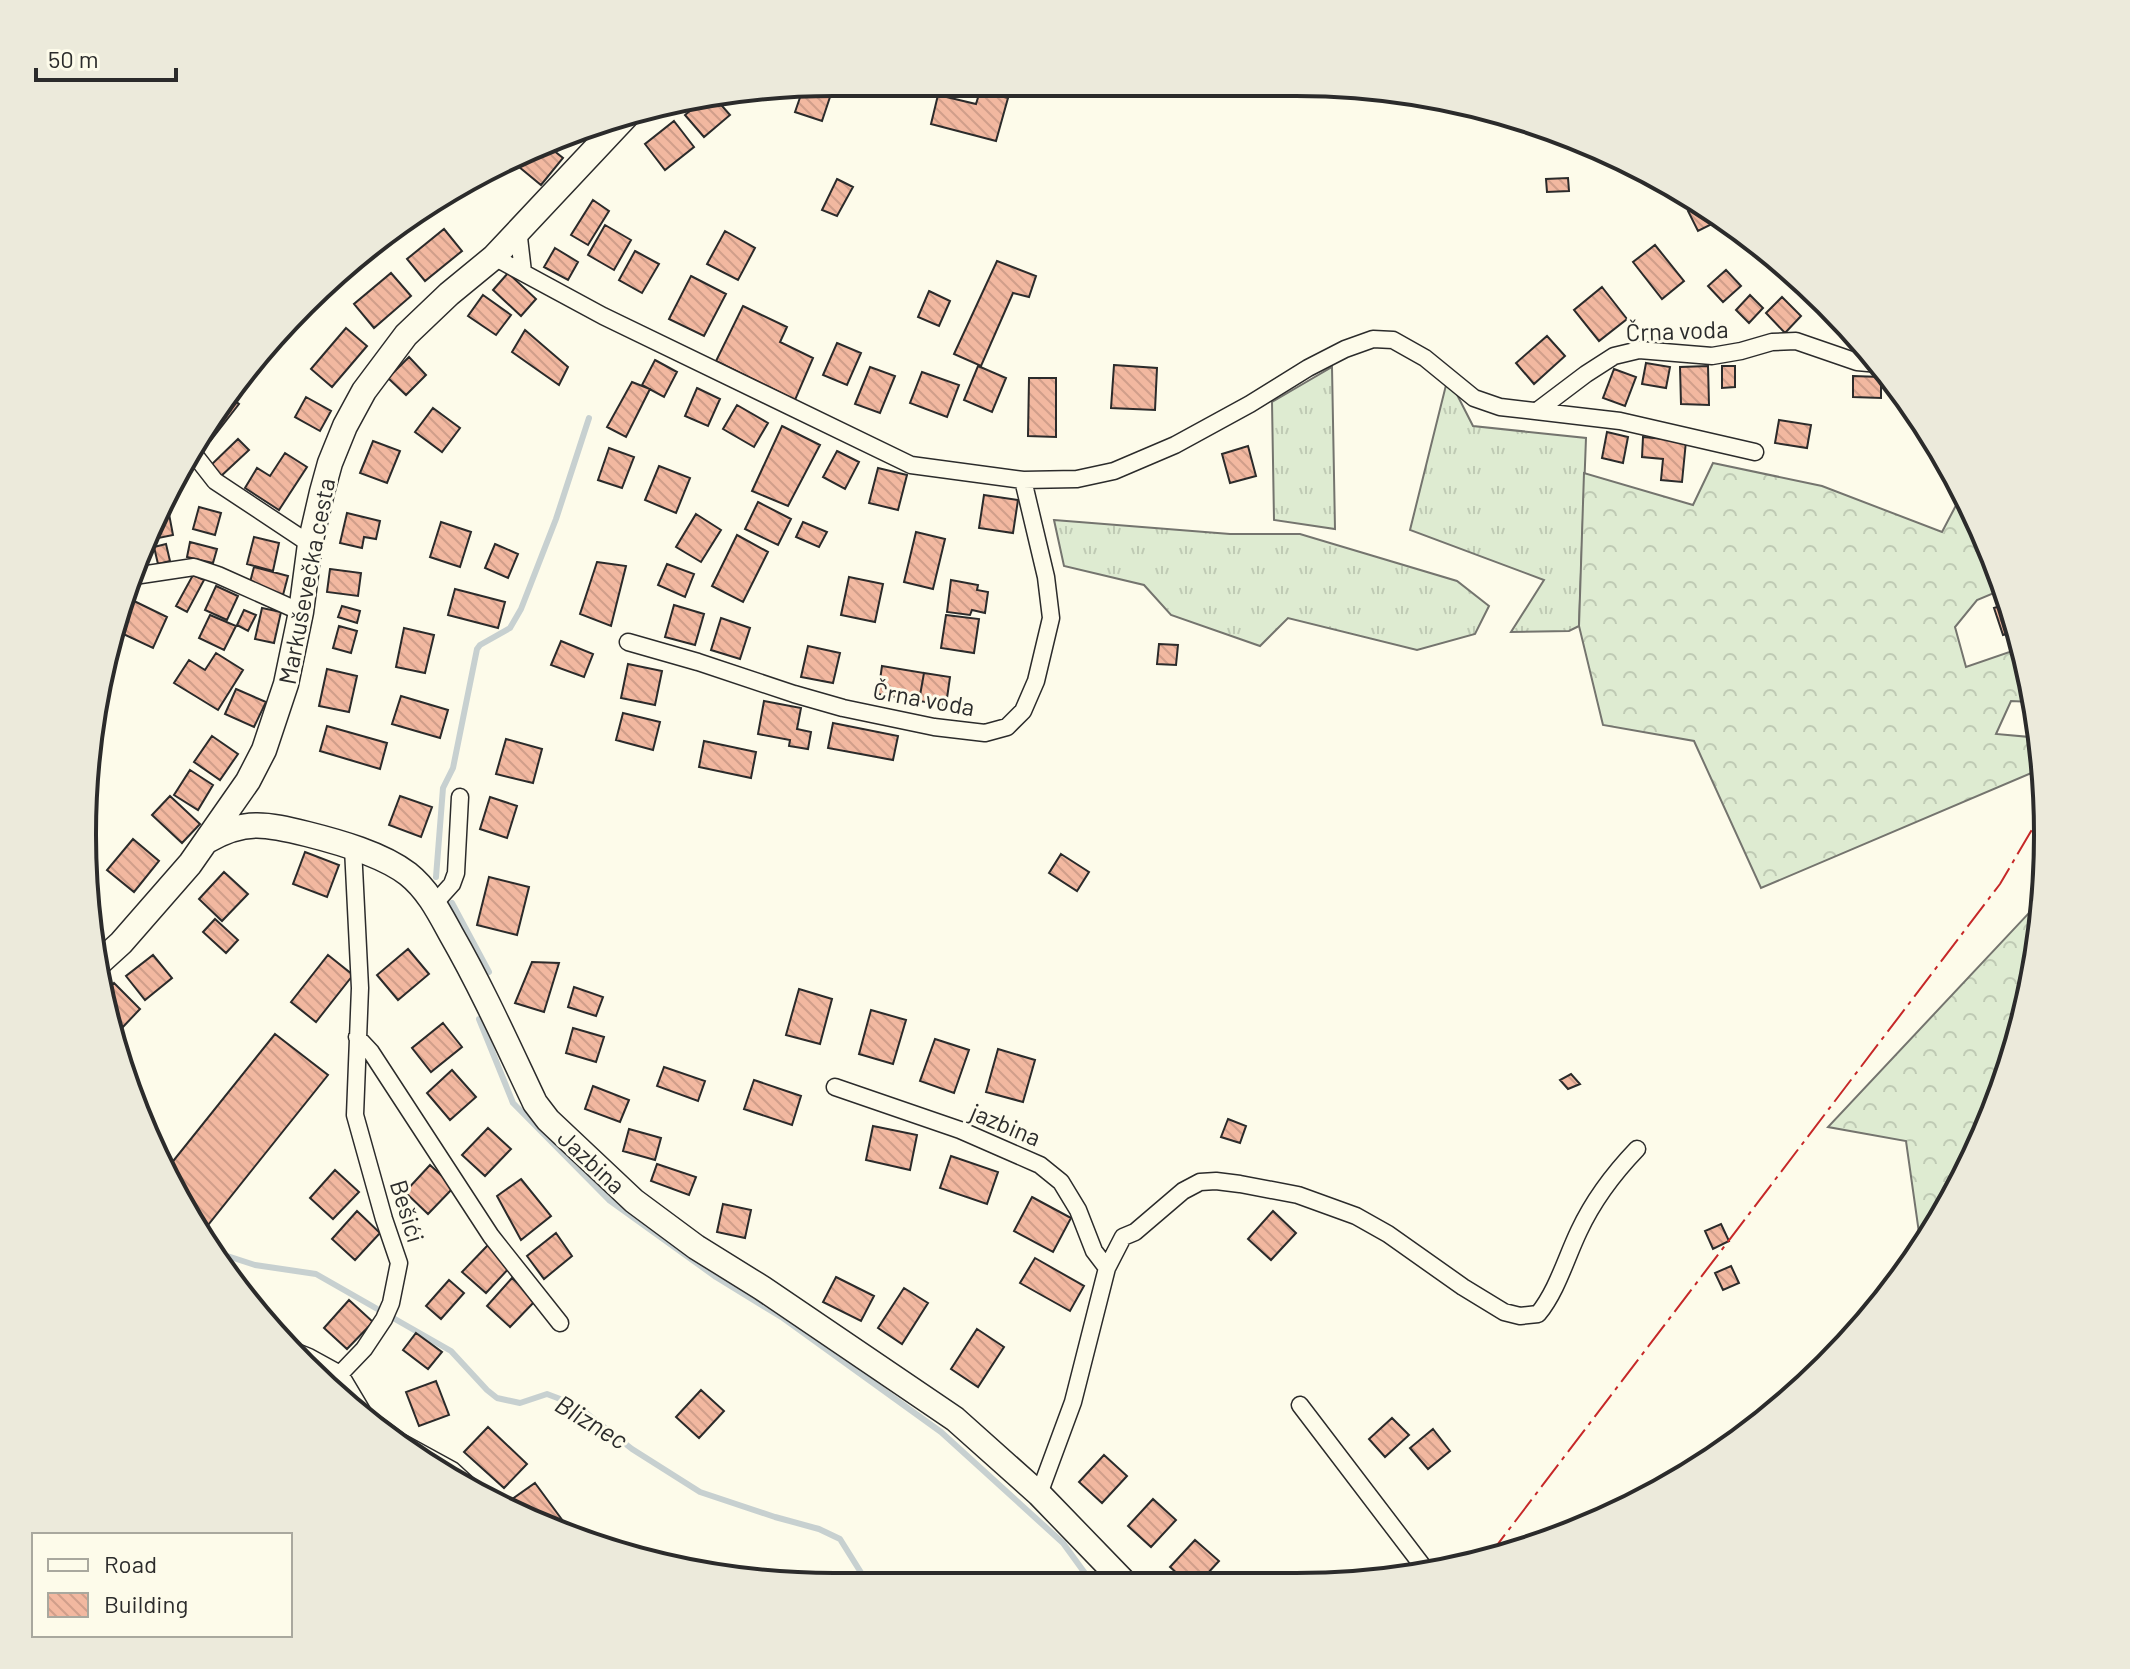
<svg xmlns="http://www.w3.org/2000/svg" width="2130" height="1669" viewBox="0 0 2130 1669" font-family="Barlow,sans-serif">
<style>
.grass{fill:url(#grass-tufts);stroke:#74746e;stroke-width:2}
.forest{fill:url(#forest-crowns);stroke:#74746e;stroke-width:2}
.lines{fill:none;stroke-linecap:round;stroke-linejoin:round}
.stream{stroke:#c7d0d0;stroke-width:6}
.building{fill:url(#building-back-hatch);stroke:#2b2b2b;stroke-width:2}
.street-casing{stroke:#2b2b2b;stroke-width:19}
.secondary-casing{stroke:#2b2b2b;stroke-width:27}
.street{stroke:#fdfbea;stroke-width:16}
.secondary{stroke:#fdfbea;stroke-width:24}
.power{stroke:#c62828;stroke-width:2;stroke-dasharray:28 6 4 6;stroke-linecap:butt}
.labels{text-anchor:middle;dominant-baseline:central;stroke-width:6;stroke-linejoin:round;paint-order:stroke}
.street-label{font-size:24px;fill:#2b2b2b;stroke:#fdfbea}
.water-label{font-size:26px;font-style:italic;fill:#2b2b2b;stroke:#fdfbea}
.rim{fill:none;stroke:#2b2b2b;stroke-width:4}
</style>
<defs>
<pattern id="grass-tufts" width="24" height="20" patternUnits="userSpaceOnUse" patternTransform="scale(2)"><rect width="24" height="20" fill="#deebd1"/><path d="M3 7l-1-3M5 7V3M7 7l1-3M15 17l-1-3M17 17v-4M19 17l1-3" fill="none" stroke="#bfcab4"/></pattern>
<pattern id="forest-crowns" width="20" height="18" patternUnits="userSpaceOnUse" patternTransform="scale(2)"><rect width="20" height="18" fill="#deebd1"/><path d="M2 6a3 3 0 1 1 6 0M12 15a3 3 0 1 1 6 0" fill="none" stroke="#bfcab4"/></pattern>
<pattern id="building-back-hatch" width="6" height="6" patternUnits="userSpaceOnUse" patternTransform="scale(2)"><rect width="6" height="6" fill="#f2b8a0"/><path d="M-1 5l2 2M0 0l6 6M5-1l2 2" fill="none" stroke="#d09e8a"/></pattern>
</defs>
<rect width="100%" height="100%" fill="#fdfbea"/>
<path class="grass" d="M1332 367 1335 529 1274 520 1272 402Z
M1448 377 1473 426 1586 438 1579 626 1569 631 1511 632 1544 580 1410 530Z
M1054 520 1230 534H1300L1457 581 1489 606 1475 634 1417 650 1288 618 1260 646 1171 615 1144 585 1064 566Z"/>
<path class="forest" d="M1713 463 1822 486 1942 532 1963 492 2006 588 1977 600 1955 627 1966 667 2021 648 2033 700 2032 702 2011 701 1996 734 2041 738 2043 768 1761 888 1694 741 1603 725 1579 626 1584 473 1693 505Z
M2044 897 2022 1029 1971 1167 1921 1247 1906 1141 1828 1127Z"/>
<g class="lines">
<path class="stream" d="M436 877 443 788 453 768 477 649 480 645 510 628 521 609 556 519 589 418
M452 903 489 972
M479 1019 513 1103 609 1200 716 1277 783 1318 941 1432 1063 1543 1087 1576 1097 1586
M215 1252 255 1265 316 1274 451 1351 487 1390 497 1398 520 1403 547 1394 576 1405 632 1449 700 1492 775 1517 819 1529 840 1539 870 1587"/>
</g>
<path class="building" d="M835 82 822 121 795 112 804 86Z
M980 91 1008 98 996 141 931 124 938 95 976 104Z
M715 98 730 115 704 137 685 115 704 99Z
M674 121 694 147 665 170 645 144Z
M548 146 563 158 541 185 513 162 516 159Z
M1568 178 1569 191 1547 192 1546 179Z
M837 179 853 187 837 216 822 210Z
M593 200 609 211 588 245 571 235Z
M1696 207 1720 220 1698 231 1688 211Z
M605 225 631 240 614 270 588 255Z
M444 229 462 251 425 281 407 259Z
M725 231 755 248 738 280 707 264Z
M1655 245 1684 281 1662 299 1633 262Z
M555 248 578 262 568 280 544 267Z
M635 251 659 264 642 293 619 280Z
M997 261 1036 276 1029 297 1013 293 981 366 954 354Z
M1726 270 1741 286 1723 302 1708 286Z
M391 273 411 296 374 328 354 304Z
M508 273 536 299 521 316 493 290Z
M691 276 726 294 704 336 669 319Z
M1602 287 1627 319 1599 341 1574 310Z
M929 291 950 301 939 326 918 317Z
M313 294 316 296 299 318 294 314 302 303Z
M483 295 511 315 496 335 468 316Z
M1750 295 1763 308 1749 323 1736 310Z
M1782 297 1801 316 1785 333 1766 313Z
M743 306 787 327 780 342 813 358 795 400 716 361Z
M346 328 367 346 332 387 311 369Z
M525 330 568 367 559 385 512 352Z
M1547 336 1565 356 1534 384 1516 363Z
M837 343 861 353 847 385 823 375Z
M409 357 426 375 406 395 388 378Z
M655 360 677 372 664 397 642 385Z
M1646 363 1670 367 1666 388 1642 384Z
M1114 365 1157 368 1155 410 1111 408Z
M978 366 1006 378 992 412 964 400Z
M1708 366 1709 405 1681 404 1680 367Z
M1722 366H1735V387L1722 388Z
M870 367 895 376 880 413 855 404Z
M1614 369 1636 377 1625 406 1603 398Z
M922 372 959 385 947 417 910 403Z
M1853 376 1881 377V398L1853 397Z
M1029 378H1056V437L1028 436Z
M632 382 650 389 626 437 607 427Z
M697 388 720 399 708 426 685 416Z
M230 397 239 404 211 440 202 433Z
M306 397 331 411 320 431 295 417Z
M737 405 768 423 754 447 723 429Z
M433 408 460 428 442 452 415 432Z
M1779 420 1811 425 1807 448 1775 443Z
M782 426 820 445 788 506 752 491Z
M1607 432 1628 437 1623 463 1602 458Z
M1643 437 1686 441 1682 482 1661 480 1663 459 1642 457Z
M238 439 249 450 220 477 210 466Z
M373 441 400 451 387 483 360 473Z
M1248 446 1256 476 1230 483 1222 454Z
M609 448 634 457 622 488 598 480Z
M837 451 859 462 845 489 823 477Z
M285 453 307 467 279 510 245 488 257 468 270 476Z
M659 466 690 478 676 513 645 500Z
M878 468 907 475 898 510 869 503Z
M984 495 1018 500 1013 533 979 528Z
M758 502 791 519 778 545 745 529Z
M199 507 221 513 215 535 193 529Z
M347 513 380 521 376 539 364 537 362 548 340 543Z
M169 514 173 535 149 540 159 516Z
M696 514 721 530 701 562 676 547Z
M441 522 471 532 460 567 430 557Z
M803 522 827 532 819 547 796 537Z
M916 532 945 539 933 589 904 582Z
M737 535 768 552 743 602 712 586Z
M254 537 279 543 273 571 247 564Z
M190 542 217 549 213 563 187 557Z
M166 544 170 561 158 564 154 547Z
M495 544 518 554 508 578 485 568Z
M597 562 626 566 611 626 580 614Z
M667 564 694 574 685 597 658 585Z
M254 567 288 576 283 595 249 586Z
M330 569 361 573 358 596 327 592Z
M193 575 204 580 187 612 176 606Z
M849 577 883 584 875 622 841 615Z
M951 580 978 585 977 590 988 592 985 613 972 610 970 615 947 612Z
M216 586 238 596 227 620 205 610Z
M455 589 505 602 498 628 448 615Z
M134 601 167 617 153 648 119 632Z
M2010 603 2017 631 2003 635 1994 608Z
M674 605 704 614 695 645 665 637Z
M342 606 360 611 357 623 338 617Z
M262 608 281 612 274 643 255 639Z
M244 610 256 615 248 631 237 625Z
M210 615 236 626 224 650 199 638Z
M946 615 979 619 974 653 941 648Z
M721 618 750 628 740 659 711 650Z
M339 626 357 631 351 653 333 648Z
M404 628 434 635 425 673 396 667Z
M561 641 593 654 584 677 551 665Z
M1159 644 1178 645 1176 665 1157 664Z
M808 646 840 653 833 683 801 677Z
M216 653 243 670 218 710 174 683 189 660 205 670Z
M628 664 662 671 655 705 621 698Z
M882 666 924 673 919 701 878 694Z
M327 669 357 676 349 712 319 706Z
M924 673 950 677 946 705 919 701Z
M236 689 266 702 254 727 225 714Z
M401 696 448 710 440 738 392 724Z
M764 701 801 708 797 729 811 732 808 749 789 746 790 740 758 734Z
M623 713 660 722 653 750 616 740Z
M833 723 898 736 893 760 828 748Z
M327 726 387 743 380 769 320 751Z
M212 736 238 754 220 780 194 762Z
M506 739 542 749 533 783 496 774Z
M704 741 756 752 751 778 699 767Z
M190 770 213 785 198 810 174 795Z
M170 796 200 824 182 843 152 815Z
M400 796 432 807 421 837 389 825Z
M490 797 517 806 507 838 480 829Z
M133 839 159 861 134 892 107 870Z
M305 852 339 865 327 897 293 884Z
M1061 854 1089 872 1077 891 1049 873Z
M224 872 248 894 222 921 199 899Z
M489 877 529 887 517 935 477 925Z
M215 919 238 940 226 953 203 932Z
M408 949 429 974 398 1000 377 975Z
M153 955 172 978 145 1000 126 976Z
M328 955 353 975 316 1022 291 1002Z
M532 962 559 963 544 1012 515 1003Z
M114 983 140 1009 121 1029 106 1015 103 994Z
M574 987 603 997 596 1016 568 1007Z
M799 989 832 999 820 1044 786 1035Z
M871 1010 906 1020 893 1064 859 1054Z
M443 1023 462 1047 431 1072 412 1048Z
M573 1028 604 1037 596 1062 566 1053Z
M275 1034 328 1075 208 1225 179 1202 166 1170Z
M935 1039 969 1050 954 1093 920 1081Z
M998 1049 1035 1060 1023 1102 986 1092Z
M664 1067 705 1081 698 1101 657 1086Z
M452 1070 476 1097 450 1120 427 1093Z
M1571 1074 1580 1084 1568 1089 1560 1080Z
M754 1080 801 1096 792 1125 744 1109Z
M593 1086 629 1100 620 1122 585 1109Z
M1228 1119 1246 1126 1240 1143 1221 1137Z
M873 1126 917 1135 910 1170 866 1160Z
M488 1128 511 1149 485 1176 462 1155Z
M629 1129 661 1138 655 1160 623 1151Z
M951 1156 998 1172 987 1204 940 1188Z
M657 1164 696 1177 689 1195 651 1181Z
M430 1165 454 1187 428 1214 405 1192Z
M335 1170 359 1192 333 1219 310 1198Z
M521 1179 551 1216 521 1240 497 1196Z
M1032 1197 1071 1218 1053 1252 1014 1231Z
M723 1204 751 1210 745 1238 717 1232Z
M357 1211 380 1233 355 1260 332 1239Z
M1273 1211 1296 1233 1271 1260 1248 1239Z
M1721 1224 1729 1241 1713 1249 1705 1231Z
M556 1233 572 1256 544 1279 527 1256Z
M488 1245 511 1266 486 1293 462 1272Z
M1035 1258 1084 1286 1070 1311 1020 1283Z
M1731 1266 1739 1283 1723 1290 1715 1273Z
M836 1277 874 1296 861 1321 823 1302Z
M512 1278 536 1300 510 1327 487 1306Z
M449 1280 464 1293 441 1319 426 1306Z
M904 1288 928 1303 902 1344 878 1328Z
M349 1300 373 1322 347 1349 324 1328Z
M977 1329 1004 1347 978 1387 951 1369Z
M416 1333 442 1352 428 1369 403 1350Z
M436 1381 449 1415 419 1426 406 1392Z
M701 1390 724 1411 699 1438 676 1417Z
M1392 1418 1409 1435 1385 1457 1369 1439Z
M488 1427 527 1464 504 1488 464 1452Z
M1433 1429 1450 1451 1428 1469 1410 1448Z
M1104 1455 1127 1476 1102 1503 1079 1482Z
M535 1483 563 1521 550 1531 516 1513 508 1502Z
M1153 1499 1176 1520 1151 1547 1128 1526Z
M1195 1540 1219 1561 1196 1586H1191L1170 1567Z
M1038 1574 1044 1586H1012Z"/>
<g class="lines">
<defs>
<path id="street" d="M518 229 523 272
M494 257 603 316 911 465 1023 480 1077 479 1114 471 1175 445 1250 404 1308 368 1345 349 1373 339 1393 340 1425 358 1474 398 1500 407 1620 421 1755 452
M1537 411 1586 374 1614 356 1639 350 1712 356 1741 351 1772 342 1796 341 1857 362 1879 364
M190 449 215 481 310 544
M134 576 194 567 218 575 301 612
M628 642 698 662 794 694 843 708 934 727 985 733 1007 727 1023 711 1036 681 1051 618 1046 577 1023 480
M434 904 452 884 456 873 460 797
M357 1037 371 1052 491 1236 560 1323
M835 1087 960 1130 1040 1165 1061 1182 1078 1210 1094 1251 1107 1268
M289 1349 309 1357 340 1374 364 1349 384 1319 391 1303 399 1263 384 1219 355 1115 360 988 353 848
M340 1374 365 1416 399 1441 452 1470 476 1492
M1300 1405 1425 1569
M1039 1494 1073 1402 1107 1268 1123 1237 1135 1232 1183 1191 1200 1182 1216 1181 1240 1184 1298 1195 1356 1216 1388 1234 1463 1287 1504 1312 1520 1316 1538 1314C1557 1291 1566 1258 1579 1231 1593 1201 1614 1173 1637 1149"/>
<path id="secondary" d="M207 841C244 819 267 824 307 834 339 842 382 854 408 874 428 890 439 912 451 934 482 988 508 1046 535 1103L548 1120 634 1201 696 1247 762 1288 955 1419 1039 1494 1128 1586
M99 963 121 943 190 864 248 781 264 750 286 684 301 612 310 544 322 492 330 463 345 426 364 391 406 335 449 294 494 257 631 111"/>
</defs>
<use href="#street" class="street-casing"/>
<use href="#secondary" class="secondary-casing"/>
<use href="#street" class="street"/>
<use href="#secondary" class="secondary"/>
<path class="power" d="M1488 1557 2000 884 2044 809"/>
</g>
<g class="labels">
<g class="street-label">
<text transform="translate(1677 330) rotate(-2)">Črna voda</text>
<text transform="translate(306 581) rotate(-79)">Markuševečka cesta</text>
<text transform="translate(924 698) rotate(10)">Črna voda</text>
<text transform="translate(1006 1124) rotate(23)">jazbina</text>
<text transform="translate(592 1161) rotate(43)">Jazbina</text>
<text transform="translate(408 1211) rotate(73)">Bešići</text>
</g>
<g class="water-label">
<text transform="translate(592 1421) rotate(31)">Bliznec</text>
</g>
</g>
<path d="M0 0H2130V1669H0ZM834 96H1296A738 738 0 0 1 2034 834V835A738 738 0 0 1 1296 1573H834A738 738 0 0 1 96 835V834A738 738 0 0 1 834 96Z" fill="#eceadb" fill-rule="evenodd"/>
<path class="rim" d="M834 96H1296A738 738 0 0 1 2034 834V835A738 738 0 0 1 1296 1573H834A738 738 0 0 1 96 835V834A738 738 0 0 1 834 96Z"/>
<rect x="32" y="1533" width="260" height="104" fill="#fdfbea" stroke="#a9a89e" stroke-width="2"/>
<rect x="48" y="1559" width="40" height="12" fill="#fdfbea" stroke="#a9a89e" stroke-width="2"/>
<text x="104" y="1573" font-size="24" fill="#2b2b2b">Road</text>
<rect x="48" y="1593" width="40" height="24" fill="url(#building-back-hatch)" stroke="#a9a89e" stroke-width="2"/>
<text x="104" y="1613" font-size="24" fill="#2b2b2b">Building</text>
<path d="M36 68v12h140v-12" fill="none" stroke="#2b2b2b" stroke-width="4"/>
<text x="48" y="68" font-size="24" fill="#2b2b2b" stroke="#fdfbea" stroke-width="6" paint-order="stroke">50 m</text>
</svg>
